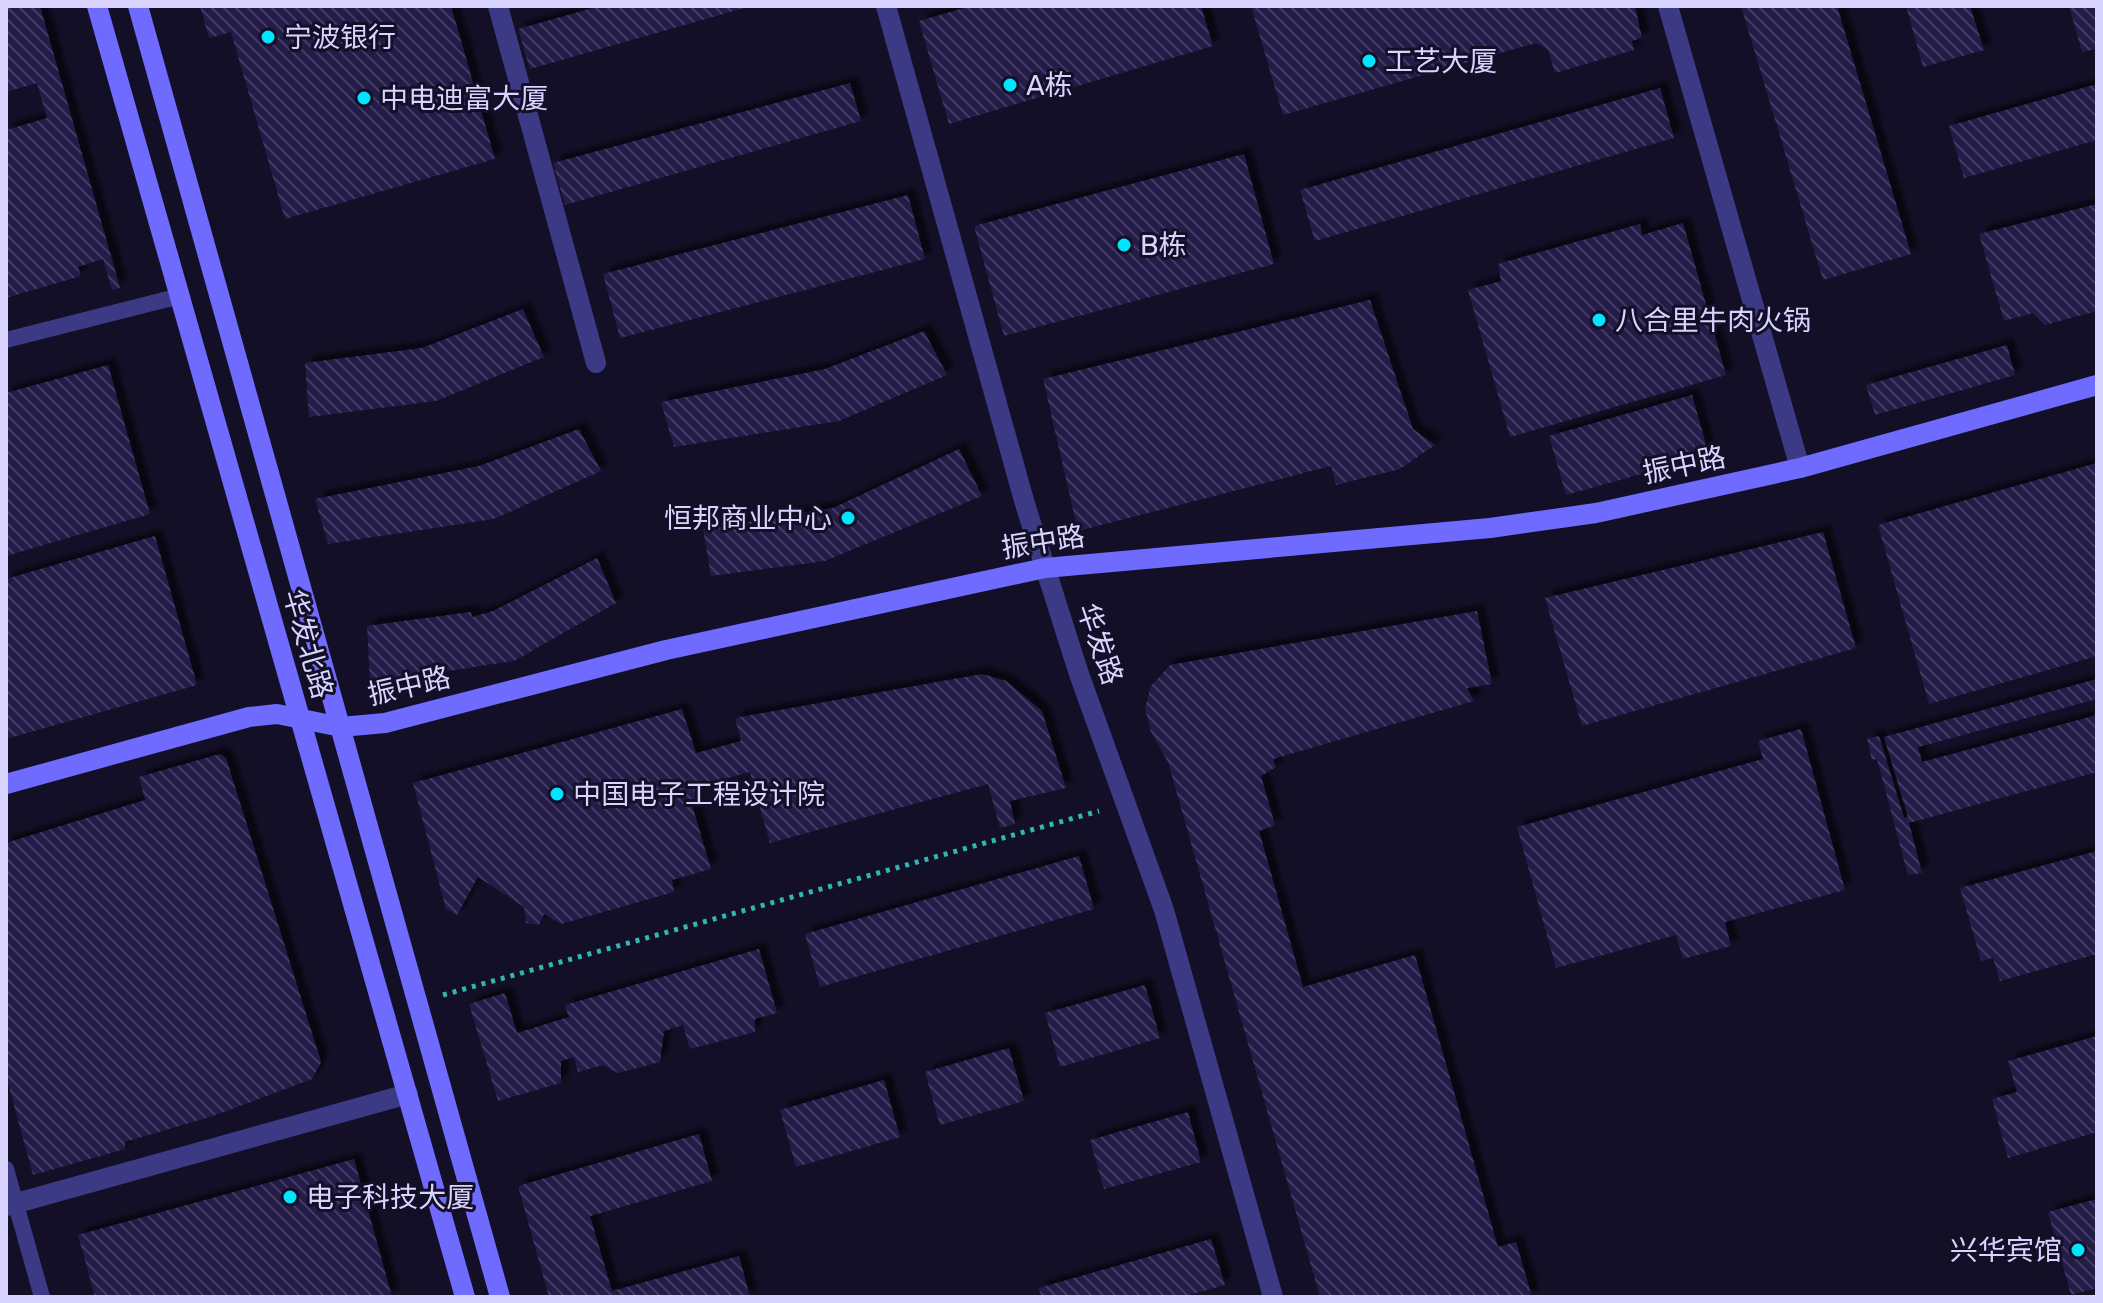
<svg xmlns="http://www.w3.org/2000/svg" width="2103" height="1303" viewBox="0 0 2103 1303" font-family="Rubik,'Noto Sans SC',sans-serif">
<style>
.building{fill:url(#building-back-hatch);filter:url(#shadow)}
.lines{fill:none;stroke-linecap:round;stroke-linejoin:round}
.path{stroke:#2fb8b0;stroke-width:5;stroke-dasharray:4 6;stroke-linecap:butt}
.lane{stroke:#3d3a85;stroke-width:16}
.street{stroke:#3d3a85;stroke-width:20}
.secondary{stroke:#6f6bff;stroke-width:20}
.poi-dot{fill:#00e5ff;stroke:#130f26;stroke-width:3}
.labels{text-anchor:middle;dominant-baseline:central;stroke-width:6;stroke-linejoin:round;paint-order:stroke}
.poi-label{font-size:28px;fill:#d9d4ff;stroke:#130f26;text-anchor:start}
.street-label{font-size:28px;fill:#d9d4ff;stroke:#130f26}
</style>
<defs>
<pattern id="building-back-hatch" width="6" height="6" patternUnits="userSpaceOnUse" patternTransform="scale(2)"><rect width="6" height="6" fill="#241b47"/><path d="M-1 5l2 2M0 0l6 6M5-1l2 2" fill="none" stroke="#433b63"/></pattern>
<filter id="shadow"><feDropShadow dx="7" dy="-7" stdDeviation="2" flood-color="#0009"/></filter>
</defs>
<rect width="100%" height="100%" fill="#130f26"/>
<path class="building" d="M6 6H40L120 288 112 290 103 259 78 267 81 276 6 298V130L47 118 37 83 6 92Z
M200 6H451L495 159 285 219 231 32 209 38Z
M600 6H748V7L530 69 518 29Z
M971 6H1201L1213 46 949 124 919 21Z
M1251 6H1635L1642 38 1632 41 1634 50 1555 73 1548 50 1536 43 1283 115Z
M1741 6H1837L1911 254 1823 280Z
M1906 6H1970L1984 50 1923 67Z
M2069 6H2097V49L2082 52Z
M850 83 861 121 565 205 553 163Z
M2097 84V140L1964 178 1949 126Z
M1660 88 1674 138 1315 241 1300 190Z
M1244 154 1274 264 1004 336 974 226Z
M908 195 925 259 620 338 603 274Z
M2097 204V311L2045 325 2033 313 2004 321 1979 234Z
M1683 223 1726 375 1510 437 1468 290 1501 281 1498 264 1640 224 1642 235Z
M1370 300 1413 429 1435 445 1400 469 1336 485 1331 466 1078 531 1043 379Z
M523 309 544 357 436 401 309 417 305 363 422 348Z
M924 331 947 375 839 421 674 447 661 402 825 369Z
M2007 345 2015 375 1875 415 1866 385Z
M108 365 150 514 6 556V393Z
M1692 395 1709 455 1566 495 1549 436Z
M579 429 601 471 494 519 328 544 315 499 479 466Z
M959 449 982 496 825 561 711 576 703 529 833 508Z
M2097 463V656L1929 704 1878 525Z
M1823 532 1856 648 1582 726 1545 598Z
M155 536 197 685 6 739V579Z
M597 558 616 603 514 661 370 683 367 626 471 612 472 617 493 611Z
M1477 611 1492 684 1467 688 1474 701 1273 759 1276 767 1261 776 1275 825 1259 831 1303 987 1415 955 1498 1247 1516 1242 1532 1297H1320L1168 762 1151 732 1145 708 1151 686 1170 665Z
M982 674 1006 681 1042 711 1066 788 1010 801 1015 824 1000 828 988 784 770 843 750 772 702 785 692 805 711 869 672 880 674 892 561 924 544 914 539 925 526 923 524 907 478 877 457 915 446 909 413 783 682 709 696 753 741 741 735 718Z
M2097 679V699L1918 747 1922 762 2097 715V772L1909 823 1922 873 1908 875 1877 759 1872 760 1867 739 1879 736 1904 818 1908 817 1884 737Z
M1801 729 1845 890 1725 922 1731 946 1683 959 1676 935 1556 968 1517 827 1763 759 1758 741Z
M220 754 226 758 321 1062 312 1079 213 1116 125 1142V1149L33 1175 6 1076V843L145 800 139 777Z
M2097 851V954L2000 981 1993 958 1981 961 1960 888Z
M1079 856 1094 909 820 987 805 934Z
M759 949 777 1013 755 1019V1032L690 1049 683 1025 664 1031 660 1062 618 1073 603 1065 578 1072 574 1057 561 1061V1083L498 1101 469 1004 505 993 517 1033 569 1017 565 1005Z
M1145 985 1160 1038 1060 1067 1045 1013Z
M2097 1036V1132L2008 1158 1992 1099 2017 1092 2008 1061Z
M1009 1048 1024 1101 940 1125 925 1072Z
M884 1080 900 1137 796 1167 780 1110Z
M1188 1112 1201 1162 1104 1189 1090 1140Z
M699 1134 712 1181 590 1216 612 1291 739 1256 750 1297H549L518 1186Z
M354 1159 392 1297H95L78 1235Z
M2097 1199V1288L2071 1295 2048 1212Z
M1211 1239 1225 1285 1182 1297H1041L1039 1288Z"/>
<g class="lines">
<path class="path" d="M443 995 1099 811"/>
<path class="lane" d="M6 340 180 296
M6 1169 42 1297"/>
<path class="street" d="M498 6 596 363
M886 6 1025 504 1079 674 1164 910 1273 1297
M1668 6 1800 468
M6 1206 408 1094"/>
<path class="secondary" d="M97 6 465 1297
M138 6 500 1297
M6 784 249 717 277 714 341 727 385 723 666 650 1045 568 1490 528 1596 513 1800 468 2097 385"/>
</g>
<g class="poi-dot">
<circle cx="268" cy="37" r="8"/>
<circle cx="1369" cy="61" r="8"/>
<circle cx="1010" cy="85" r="8"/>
<circle cx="364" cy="98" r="8"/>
<circle cx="1124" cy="245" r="8"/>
<circle cx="1599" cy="320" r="8"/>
<circle cx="848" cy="518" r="8"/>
<circle cx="557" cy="794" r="8"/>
<circle cx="290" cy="1197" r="8"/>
<circle cx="2078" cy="1250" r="8"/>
</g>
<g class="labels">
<g class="poi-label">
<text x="284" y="37">宁波银行</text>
<text x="1385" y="61">工艺大厦</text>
<text x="1026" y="85">A栋</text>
<text x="380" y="98">中电迪富大厦</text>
<text x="1140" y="245">B栋</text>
<text x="1615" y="320">八合里牛肉火锅</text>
<text x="832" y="518" text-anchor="end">恒邦商业中心</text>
<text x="573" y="794">中国电子工程设计院</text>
<text x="306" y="1197">电子科技大厦</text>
<text x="2062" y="1250" text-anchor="end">兴华宾馆</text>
</g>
<g class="street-label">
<text transform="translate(1684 465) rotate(-12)">振中路</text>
<text transform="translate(1043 542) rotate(-9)">振中路</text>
<text transform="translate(308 644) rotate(74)">华发北路</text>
<text transform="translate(1100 644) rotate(71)">华发路</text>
<text transform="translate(409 686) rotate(-13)">振中路</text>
</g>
</g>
<rect width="2103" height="1303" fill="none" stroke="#d9d4ff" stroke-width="16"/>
</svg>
